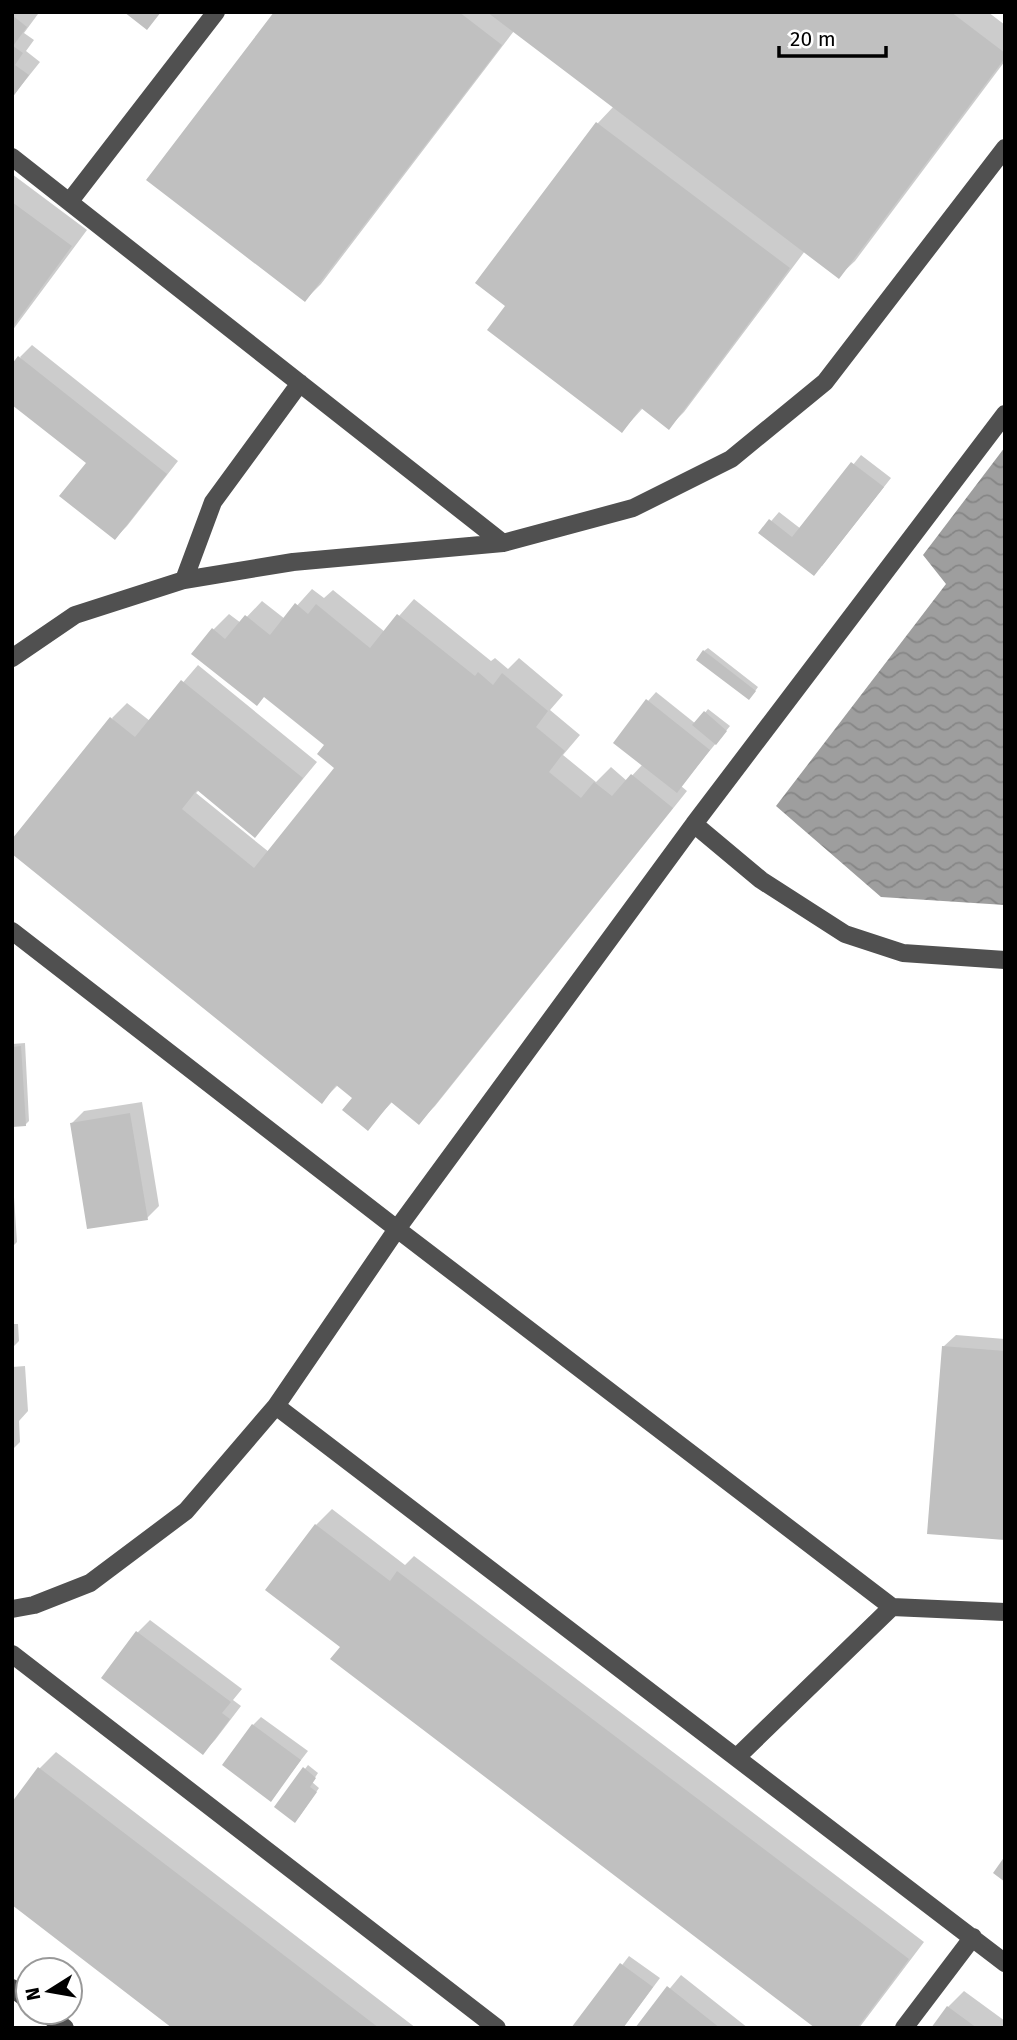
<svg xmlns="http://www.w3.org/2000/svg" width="1017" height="2040" viewBox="0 0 1017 2040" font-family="'Fira Sans',sans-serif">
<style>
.water{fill:url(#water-waves)}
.shadow{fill:#0003}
.building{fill:#c0c0c0}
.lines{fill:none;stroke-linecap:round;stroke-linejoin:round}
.minor{stroke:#505050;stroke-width:18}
</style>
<defs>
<pattern id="water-waves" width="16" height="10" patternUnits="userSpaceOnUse" patternTransform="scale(1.75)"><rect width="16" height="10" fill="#9e9e9e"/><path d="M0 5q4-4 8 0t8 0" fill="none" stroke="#868686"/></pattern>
</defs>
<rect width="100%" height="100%" fill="#fff"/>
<path class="water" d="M1005 447V905L881 897 776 806 946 584 923 555Z"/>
<path class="shadow" d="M12 12 38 14 24 33 34 40 26 51 40 62 12 97Z
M276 12H988L1005 25V61L855 261 839 276 805 251 684 412 669 427 643 408 622 431 508 306 477 283 598 123 614 106 514 31 321 284 305 300Z
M12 174 87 230 12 331Z
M32 345 178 461 127 526 115 538 88 463 20 357Z
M861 455 891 478 822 566 761 533 779 512 801 529Z
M312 589 324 598 333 590 385 632 414 599 491 661 495 658 508 669 519 658 563 695 550 710 580 735 563 755 596 782 611 767 627 781 643 764 648 701 656 692 696 724 708 709 730 726 681 786 687 791 435 1106 419 1122 393 1101 368 1128 354 1097 338 1085 322 1101 112 718 127 703 150 721 198 665 317 762 270 819 255 835 199 790 196 793 269 852 337 767 327 744 213 630 229 614 241 623 262 601 285 619Z
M708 648 758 687 753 694 704 651Z
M25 1043 29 1121 25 1125H12V1044Z
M142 1102 159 1206 147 1218 72 1123 84 1111Z
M12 1167 17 1242 12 1247Z
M12 1324H18L19 1341 12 1348Z
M956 1335 1005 1339V1538L943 1347Z
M25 1366 28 1411 19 1421 20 1442 12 1450V1367Z
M332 1509 405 1565 414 1556 924 1942 859 2028H818L316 1525Z
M150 1620 242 1689 233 1700 241 1706 215 1740 203 1753 103 1677 138 1632Z
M261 1717 308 1751 271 1799 253 1725Z
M56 1752 416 2028H175L12 1805 40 1768Z
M308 1765 318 1773 312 1782 319 1788 299 1817 276 1807Z
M629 1956 660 1978 623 2028H574Z
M681 1975 748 2028H637Z
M964 1991 1005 2021V2028H933L948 2007Z"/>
<path class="building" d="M124 12H161L147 30Z
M274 12H459L502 45 305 302 146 180Z
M487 12H951L1005 53V58L839 279Z
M12 15 27 27 13 46 23 53 15 65 29 75 12 98Z
M596 122 790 268 669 430 641 408 622 433 487 330 505 306 475 283Z
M12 202 72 246 12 328Z
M18 356 167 474 115 540 59 496 86 463 12 405V364Z
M851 462 884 487 814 576 758 533 769 519 792 537Z
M295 603 308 614 316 604 370 648 397 614 475 676 478 672 493 685 502 673 548 711 536 727 565 751 549 772 581 798 594 782 612 796 631 774 673 808 419 1125 391 1102 368 1131 342 1110 352 1098 336 1085 322 1104 12 854V839L110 717 135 737 181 680 303 778 255 838 197 790 182 809 254 868 334 768 317 754 324 745 264 697 257 706 191 654 212 628 225 639 245 615 270 635Z
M703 650 756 691 749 700 696 660Z
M646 699 710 750 677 793 613 743Z
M704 711 727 731 716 745 692 725Z
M21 1046 26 1126 12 1127V1047Z
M130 1113 148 1220 87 1229 70 1123Z
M942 1346 1005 1351V1540L927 1534Z
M315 1524 390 1581 397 1571 909 1959 857 2028H815L330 1659 340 1647 265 1590Z
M136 1631 231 1702 222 1713 230 1719 203 1755 101 1678Z
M252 1724 301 1760 271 1802 222 1765Z
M38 1767 379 2028H172L12 1905V1802Z
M303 1767 316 1778 310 1787 317 1792 295 1823 274 1807Z
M1005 1856V1882L993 1873Z
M620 1963 653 1987 623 2028H571Z
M667 1986 720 2028H635Z
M947 2006 977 2028H931Z"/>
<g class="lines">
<path class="minor" d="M12 157 503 543
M70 201 216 12
M184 580 213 502 300 383
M12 658 75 615 184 580 293 562 503 543 633 508 731 459 825 382 1005 148
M694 824 1005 414
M12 931 397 1229 892 1607 1005 1612
M276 1406 1005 1963
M12 1609 34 1605 90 1583 186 1511 276 1406 397 1229 694 824 761 880 845 934 903 953 1005 960
M12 1654 497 2028
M737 1757 892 1607
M12 1988 28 2000
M44 2012 65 2028
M904 2028 973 1937"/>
</g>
<rect width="1017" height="2040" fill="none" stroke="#000000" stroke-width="28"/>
<g transform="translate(49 1991) rotate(259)"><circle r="33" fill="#ffffff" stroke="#999999" stroke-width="2"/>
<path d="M0-5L12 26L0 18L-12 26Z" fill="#000000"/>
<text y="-10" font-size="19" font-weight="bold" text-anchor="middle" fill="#000000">N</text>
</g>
<path d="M779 46v10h107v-10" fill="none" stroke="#000000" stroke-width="3.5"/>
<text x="790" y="46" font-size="21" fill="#000000" stroke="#ffffff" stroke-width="5" paint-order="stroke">20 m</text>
</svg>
